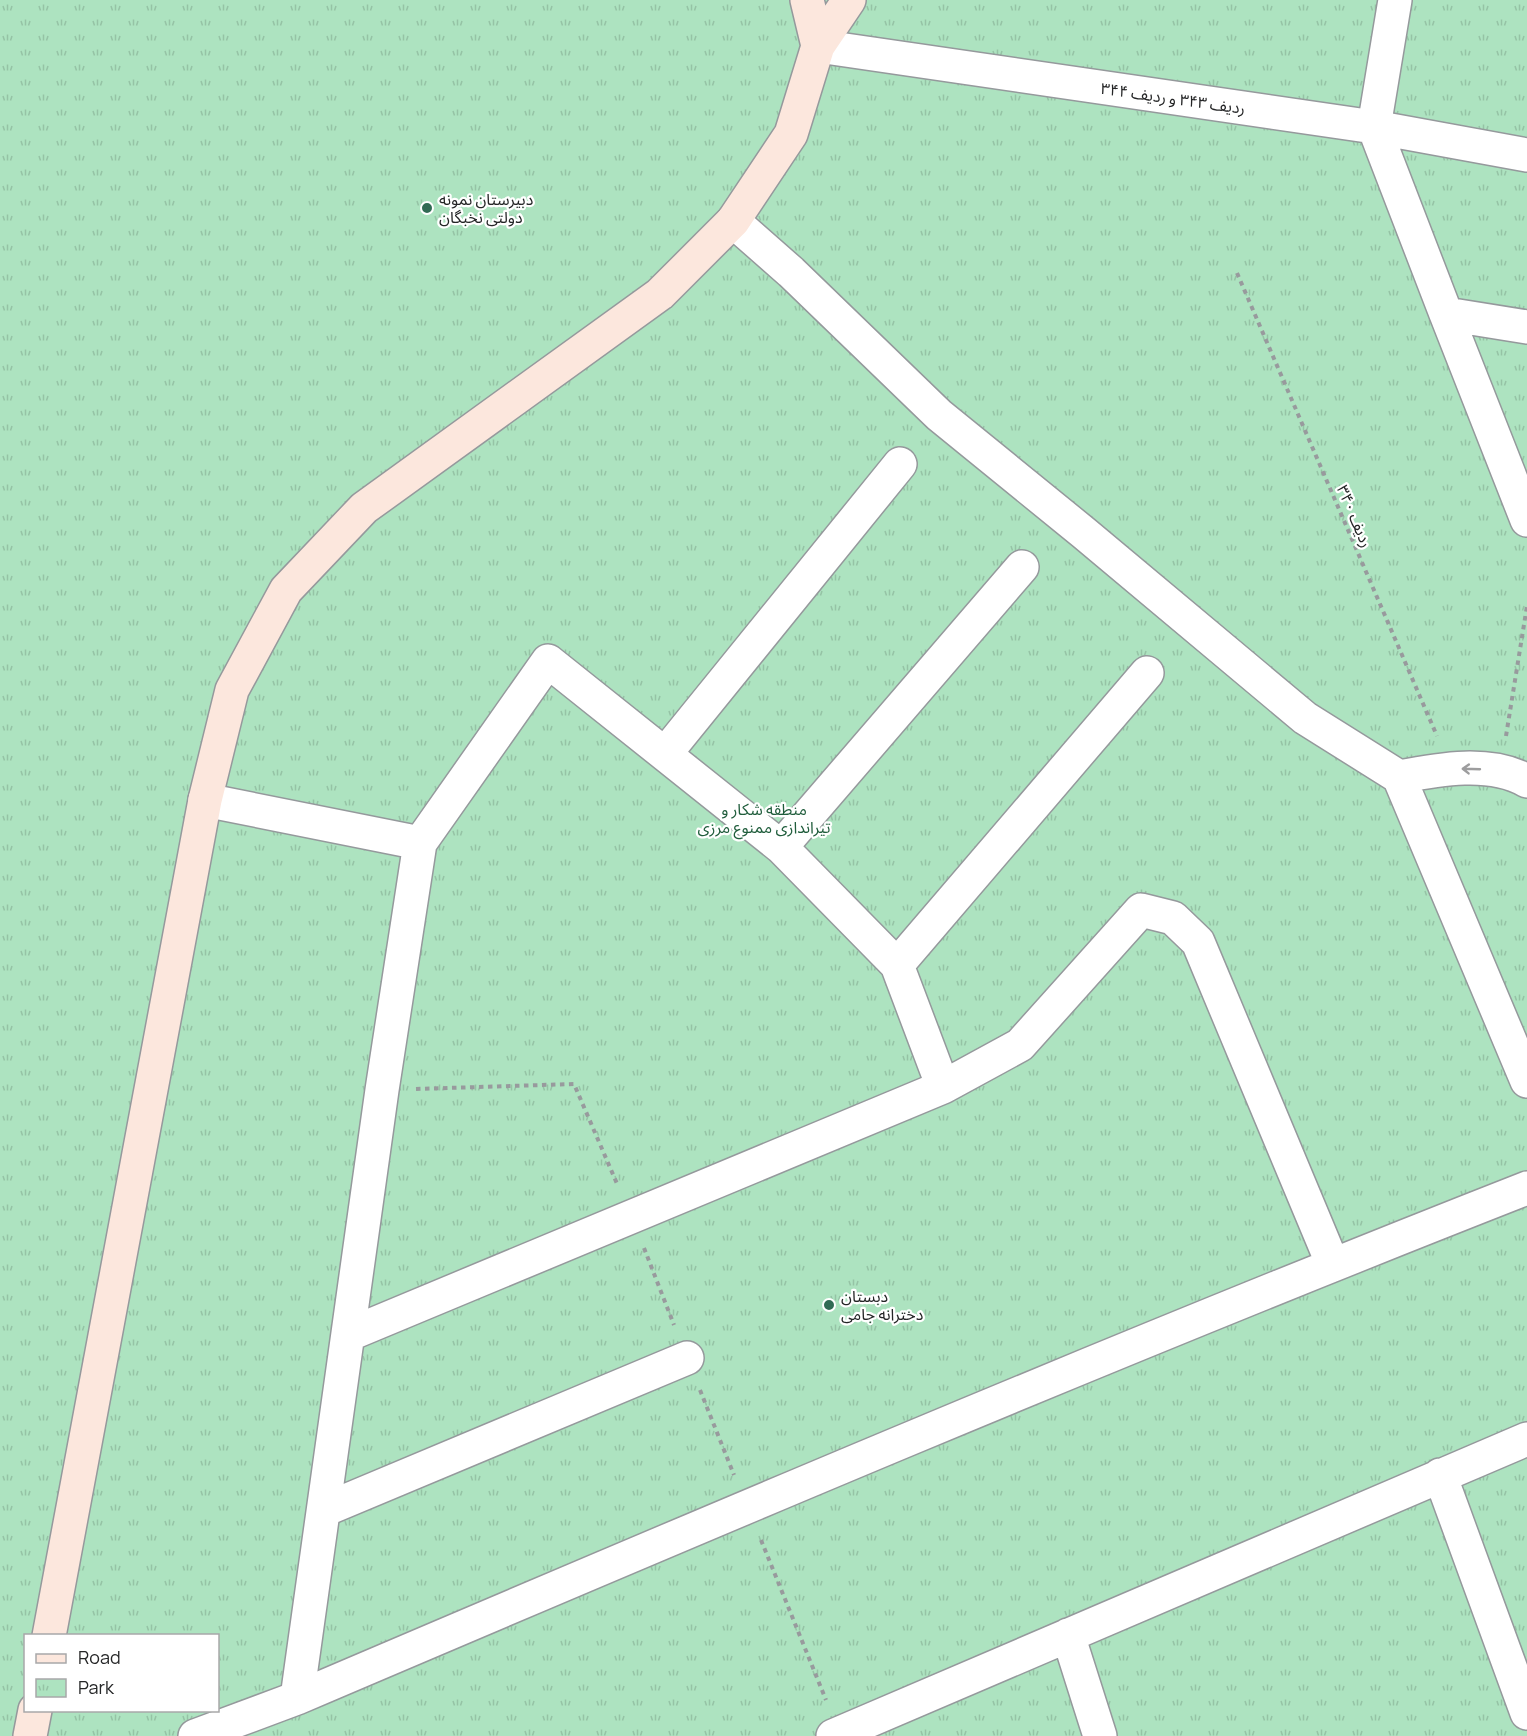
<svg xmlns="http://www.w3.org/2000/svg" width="1527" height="1736" viewBox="0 0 1527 1736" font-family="Manrope,'Noto Sans Arabic',sans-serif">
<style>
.park{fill:url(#park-tufts);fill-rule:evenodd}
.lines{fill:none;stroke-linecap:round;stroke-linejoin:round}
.street-casing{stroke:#95999c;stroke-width:36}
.secondary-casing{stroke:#95999c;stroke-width:36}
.path{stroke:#989a9d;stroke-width:4;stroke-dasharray:4.5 4.5;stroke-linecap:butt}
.street{stroke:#fff;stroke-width:33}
.secondary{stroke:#fce7dd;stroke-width:33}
.oneway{stroke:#9d9d9e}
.poi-dot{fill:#316b54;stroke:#fff;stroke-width:2}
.labels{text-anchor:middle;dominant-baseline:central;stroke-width:4.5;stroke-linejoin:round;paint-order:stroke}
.street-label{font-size:16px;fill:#252627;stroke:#fff}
.poi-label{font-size:16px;fill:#252627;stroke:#fff;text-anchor:start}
.park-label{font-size:16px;fill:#205d3c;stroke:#fff}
</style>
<defs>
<pattern id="park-tufts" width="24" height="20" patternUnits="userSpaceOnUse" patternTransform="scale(1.5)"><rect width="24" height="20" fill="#ade3c0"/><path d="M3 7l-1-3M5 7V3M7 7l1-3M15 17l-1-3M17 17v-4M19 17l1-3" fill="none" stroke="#95c3a5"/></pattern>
</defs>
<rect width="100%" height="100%" fill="#eff3f7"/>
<path class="park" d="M0 0H1527V1736H0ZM26 1636H218V1710H26Z"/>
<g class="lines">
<defs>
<path id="street" d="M1395 0 1374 127 1446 314 1527 327
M818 46 1374 127 1527 155
M733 221 791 272 939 415 1084 533 1305 718 1399 777 1527 1081
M1446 314 1527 520
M665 754 900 464
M1399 777C1439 769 1491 760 1527 781
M205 800 420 843
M781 847 1022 567
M897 965 1147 673
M943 1087 1020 1045 1141 910 1173 918 1198 942 1333 1265
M1440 1475 1527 1713
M324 1510 687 1358
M1068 1635 1100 1736
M297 1698C705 1524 1114 1350 1527 1188
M195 1736 297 1698 382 1090 420 843 548 661 781 847 897 965 943 1087 350 1334
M833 1736 1527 1439"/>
<path id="secondary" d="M807 0 818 46
M49 1636 205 800 232 690 286 590 364 508 660 294 733 221 791 134 818 46 849 0
M30 1736 35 1710"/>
</defs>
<use href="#street" class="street-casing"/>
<use href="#secondary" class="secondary-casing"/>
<path class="path" d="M1237 273 1437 736
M1506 736 1527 606
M416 1089 574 1084 618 1186
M644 1248 674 1325
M700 1390 734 1475
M761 1540 826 1700"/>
<use href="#street" class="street"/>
<use href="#secondary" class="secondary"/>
</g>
<defs><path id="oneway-shaft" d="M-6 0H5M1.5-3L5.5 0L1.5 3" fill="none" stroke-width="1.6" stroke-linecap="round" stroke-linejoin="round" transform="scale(1.5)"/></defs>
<use class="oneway" href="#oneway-shaft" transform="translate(1471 769) rotate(-178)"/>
<g class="poi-dot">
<circle cx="427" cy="208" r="6"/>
<circle cx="829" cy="1305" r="6"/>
</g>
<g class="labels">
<g class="street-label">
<text transform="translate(1173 98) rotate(8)">ردیف ۳۴۳ و ردیف ۳۴۴</text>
<text transform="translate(1355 516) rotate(67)">ردیف ۳۴۰</text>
</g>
<g class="poi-label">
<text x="439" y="199">دبیرستان نمونه<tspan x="439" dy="18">دولتی نخبگان</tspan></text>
<text x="841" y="1296">دبستان<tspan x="841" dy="18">دخترانه جامی</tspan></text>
</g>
<g class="park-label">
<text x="764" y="809">منطقه شکار و<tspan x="764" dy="18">تیراندازی ممنوع مرزی</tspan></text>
</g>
</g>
<rect x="24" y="1634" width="195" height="78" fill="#ffffff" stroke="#a8a8a9" stroke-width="1.5"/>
<rect x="36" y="1654" width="30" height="9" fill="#fce7dd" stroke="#a8a8a9" stroke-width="1.5"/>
<text x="78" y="1664" font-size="18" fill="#252627">Road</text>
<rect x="36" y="1679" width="30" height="18" fill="url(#park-tufts)" stroke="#a8a8a9" stroke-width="1.5"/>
<text x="78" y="1694" font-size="18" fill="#252627">Park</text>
</svg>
